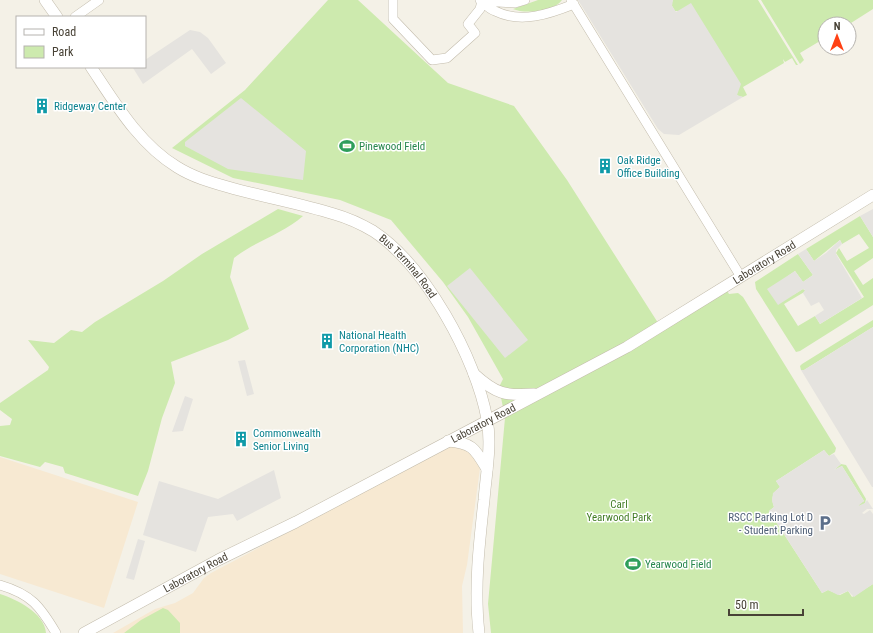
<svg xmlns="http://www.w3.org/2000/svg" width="873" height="633" viewBox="0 0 873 633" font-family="'Roboto Condensed',sans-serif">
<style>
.commercial{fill:#f7e9d2}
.green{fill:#cdeaae}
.parking{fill:#e5e3df}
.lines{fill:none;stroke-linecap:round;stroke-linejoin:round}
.minor-casing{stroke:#c3bcac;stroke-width:10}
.tertiary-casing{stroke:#c3bcac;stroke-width:12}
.minor{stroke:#fff;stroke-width:9}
.tertiary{stroke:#fff;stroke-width:11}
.labels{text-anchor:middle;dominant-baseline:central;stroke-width:3;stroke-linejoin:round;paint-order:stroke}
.culture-label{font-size:11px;fill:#0d838f;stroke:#fff;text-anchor:start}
.leisure-label{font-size:11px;fill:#27864d;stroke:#fff;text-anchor:start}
.street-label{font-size:11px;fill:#484236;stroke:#fff}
.park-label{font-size:11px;fill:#437d26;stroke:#fff}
.service-label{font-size:11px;fill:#4e5e75;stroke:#fff;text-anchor:end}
</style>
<rect width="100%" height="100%" fill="#f4f1e7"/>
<path class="commercial" d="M463 446 477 458 480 468 467 565 462 586 463 633H113L155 609 175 603 193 593 204 578 211 573 444 450 451 447Z
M0 457 138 502 104 608 0 574Z"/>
<path class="green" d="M328 0H358L448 83 514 106 567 180 660 326 725 287 729 294 738 293 743 297 836 448 835 452 829 456 824 450 776 481 780 487C772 494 771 498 774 507L769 511 822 593 828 590 840 595 848 591 852 597 873 584V633H491L488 604 505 418 499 387 503 379 468 317 443 282 391 220 340 200 233 178 172 148 245 90Z
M538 0H562C554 12 524 14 513 9Z
M673 0H758L798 65H796L792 58 785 62 783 59 784 63 743 87 747 95 743 97 738 96 678 11H675L671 4Z
M761 0H873V9L851 23 848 21 849 24H825V38L800 53 804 60 800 64Z
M278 209 303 216C283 234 255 241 234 258L230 277 249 329 228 340 171 362 175 383 162 418 148 471 138 496 65 473 63 467 45 462 40 467 0 456V426L10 425 12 419 0 410V403L48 370 49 367 28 340 54 343 71 330 82 332 95 322 163 281 202 254Z
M860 216 873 237V258L854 271 863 285 873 278V305L800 351 796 352 756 289 755 282 798 254 813 275 803 282 795 271 788 276 793 295 803 289 806 291 784 304 798 326 815 316 820 324 864 297 836 253 839 248 847 261 869 248 859 234 842 244 840 240 814 261 806 249Z
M873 320V327L804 370H801L800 366 802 364Z
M841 464 846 465 866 499 865 503 860 507 858 505 864 501 842 466 834 470Z
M0 594C16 599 45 613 46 633H0Z
M163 608 168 610 180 623V633H124L141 620Z"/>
<path class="parking" d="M578 0H673L672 6 676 12 691 3 741 84 737 95 743 97 679 135 664 134 658 129Z
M190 30 200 32 208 38 226 63 211 74 192 49 143 84 133 68 145 67V60Z
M241 98 306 151 303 180 228 169 185 146V142Z
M873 209V237L860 216Z
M840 240 842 244 836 250V254L862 298 820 324 815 316 824 310 819 302 811 306 803 293 805 290 803 289 778 305 767 289 795 271 803 282 813 275 798 254 806 249 814 261 826 253Z
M470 268 528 340 505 358 447 286Z
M873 327V487H872L801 370H804Z
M245 360 254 394 247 396 238 361Z
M185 396 193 399 183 431 172 432Z
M824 450 829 456 834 454 841 464 834 470 842 466 864 501 858 506 865 503 867 500 873 509H867L862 513 864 514 870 510 873 514V584L854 597 848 591 838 595 828 590 822 593 769 511 774 507 772 501 773 493 780 487 776 481Z
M274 470 281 498 237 521 233 514 208 517 196 552 143 535 159 481 218 499Z
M138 539 145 541 134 580 126 578Z"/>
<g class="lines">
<defs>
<path id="minor" d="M393 0V19L432 60 447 58 475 33 468 24 480 9 482 1
M480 0C485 4 489 9 495 11 521 24 549 14 574 4
M571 0 741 277
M482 1 515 3 525 0
M75 17 99 0
M0 585C31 594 40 606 56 633"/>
<g id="tertiary">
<path d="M45 0 57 17"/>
<path id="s1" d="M91 67C115 103 139 144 177 167 193 177 210 182 228 187 263 197 299 203 334 214 348 218 361 224 373 231 425 265 476 358 487 419 492 445 486 474 484 500 479 545 474 589 479 633"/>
<path d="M474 374C496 394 505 396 534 394"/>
<path d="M448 441C473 443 475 449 487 469"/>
<path id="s2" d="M84 633 218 560 296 522 627 347 873 195"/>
</g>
</defs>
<use href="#minor" class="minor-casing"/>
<use href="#tertiary" class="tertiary-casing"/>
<use href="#minor" class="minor"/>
<use href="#tertiary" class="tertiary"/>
</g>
<defs>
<symbol id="building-bare" viewBox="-9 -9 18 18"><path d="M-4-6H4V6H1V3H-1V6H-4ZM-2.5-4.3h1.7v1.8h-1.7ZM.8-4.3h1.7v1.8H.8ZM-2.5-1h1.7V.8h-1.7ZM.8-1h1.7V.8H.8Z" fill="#0f9aa8" stroke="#fff" stroke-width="2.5" paint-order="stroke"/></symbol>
<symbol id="stadium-bare" viewBox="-9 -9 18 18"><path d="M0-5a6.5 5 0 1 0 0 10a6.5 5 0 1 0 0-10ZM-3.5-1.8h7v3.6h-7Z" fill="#2e9e5b" stroke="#fff" stroke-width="2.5" paint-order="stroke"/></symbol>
<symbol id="parking-bare" viewBox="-9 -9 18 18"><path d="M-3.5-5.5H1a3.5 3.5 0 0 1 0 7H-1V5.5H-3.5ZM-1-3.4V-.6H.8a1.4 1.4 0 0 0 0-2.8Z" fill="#5c6f8a" stroke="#fff" stroke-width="2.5" paint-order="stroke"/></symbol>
</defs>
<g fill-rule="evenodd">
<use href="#building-bare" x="31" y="95" width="22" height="22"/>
<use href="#stadium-bare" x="336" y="135" width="22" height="22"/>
<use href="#building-bare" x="594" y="155" width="22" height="22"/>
<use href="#building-bare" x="316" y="330" width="22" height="22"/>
<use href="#building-bare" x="230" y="428" width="22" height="22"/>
<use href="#parking-bare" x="814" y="512" width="22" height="22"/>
<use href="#stadium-bare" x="622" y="553" width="22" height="22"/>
</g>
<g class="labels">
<g class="culture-label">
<text x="54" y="106">Ridgeway Center</text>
<text x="617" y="160">Oak Ridge<tspan x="617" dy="13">Office Building</tspan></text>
<text x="339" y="335">National Health<tspan x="339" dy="13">Corporation (NHC)</tspan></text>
<text x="253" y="433">Commonwealth<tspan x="253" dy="13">Senior Living</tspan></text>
</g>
<g class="leisure-label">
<text x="359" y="146">Pinewood Field</text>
<text x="645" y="564">Yearwood Field</text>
</g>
<g class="street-label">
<text stroke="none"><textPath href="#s2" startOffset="775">Laboratory Road</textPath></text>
<text stroke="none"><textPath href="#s1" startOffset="390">Bus Terminal Road</textPath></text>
<text stroke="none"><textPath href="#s2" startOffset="451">Laboratory Road</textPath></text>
<text stroke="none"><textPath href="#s2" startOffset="127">Laboratory Road</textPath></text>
</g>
<g class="park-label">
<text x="619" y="504">Carl<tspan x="619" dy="13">Yearwood Park</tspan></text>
</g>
<g class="service-label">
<text x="813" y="517">RSCC Parking Lot D<tspan x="813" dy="13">- Student Parking</tspan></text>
</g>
</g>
<rect x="16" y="16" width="130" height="52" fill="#ffffff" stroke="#b6b3af"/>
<rect x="24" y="29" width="20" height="6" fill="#ffffff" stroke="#b6b3af"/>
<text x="52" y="36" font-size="12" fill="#484236">Road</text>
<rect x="24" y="46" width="20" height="12" fill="#cdeaae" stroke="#b6b3af"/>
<text x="52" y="56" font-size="12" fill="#484236">Park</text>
<g transform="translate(837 36)"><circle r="19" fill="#ffffff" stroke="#b6b3af"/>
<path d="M0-3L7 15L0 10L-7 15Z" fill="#ff4114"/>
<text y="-6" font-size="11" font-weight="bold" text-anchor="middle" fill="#484236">N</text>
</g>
<path d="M729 609v6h74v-6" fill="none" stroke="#484236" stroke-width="2"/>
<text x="735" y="609" font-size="12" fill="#484236" stroke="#ffffff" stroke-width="3" paint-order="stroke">50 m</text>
</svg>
